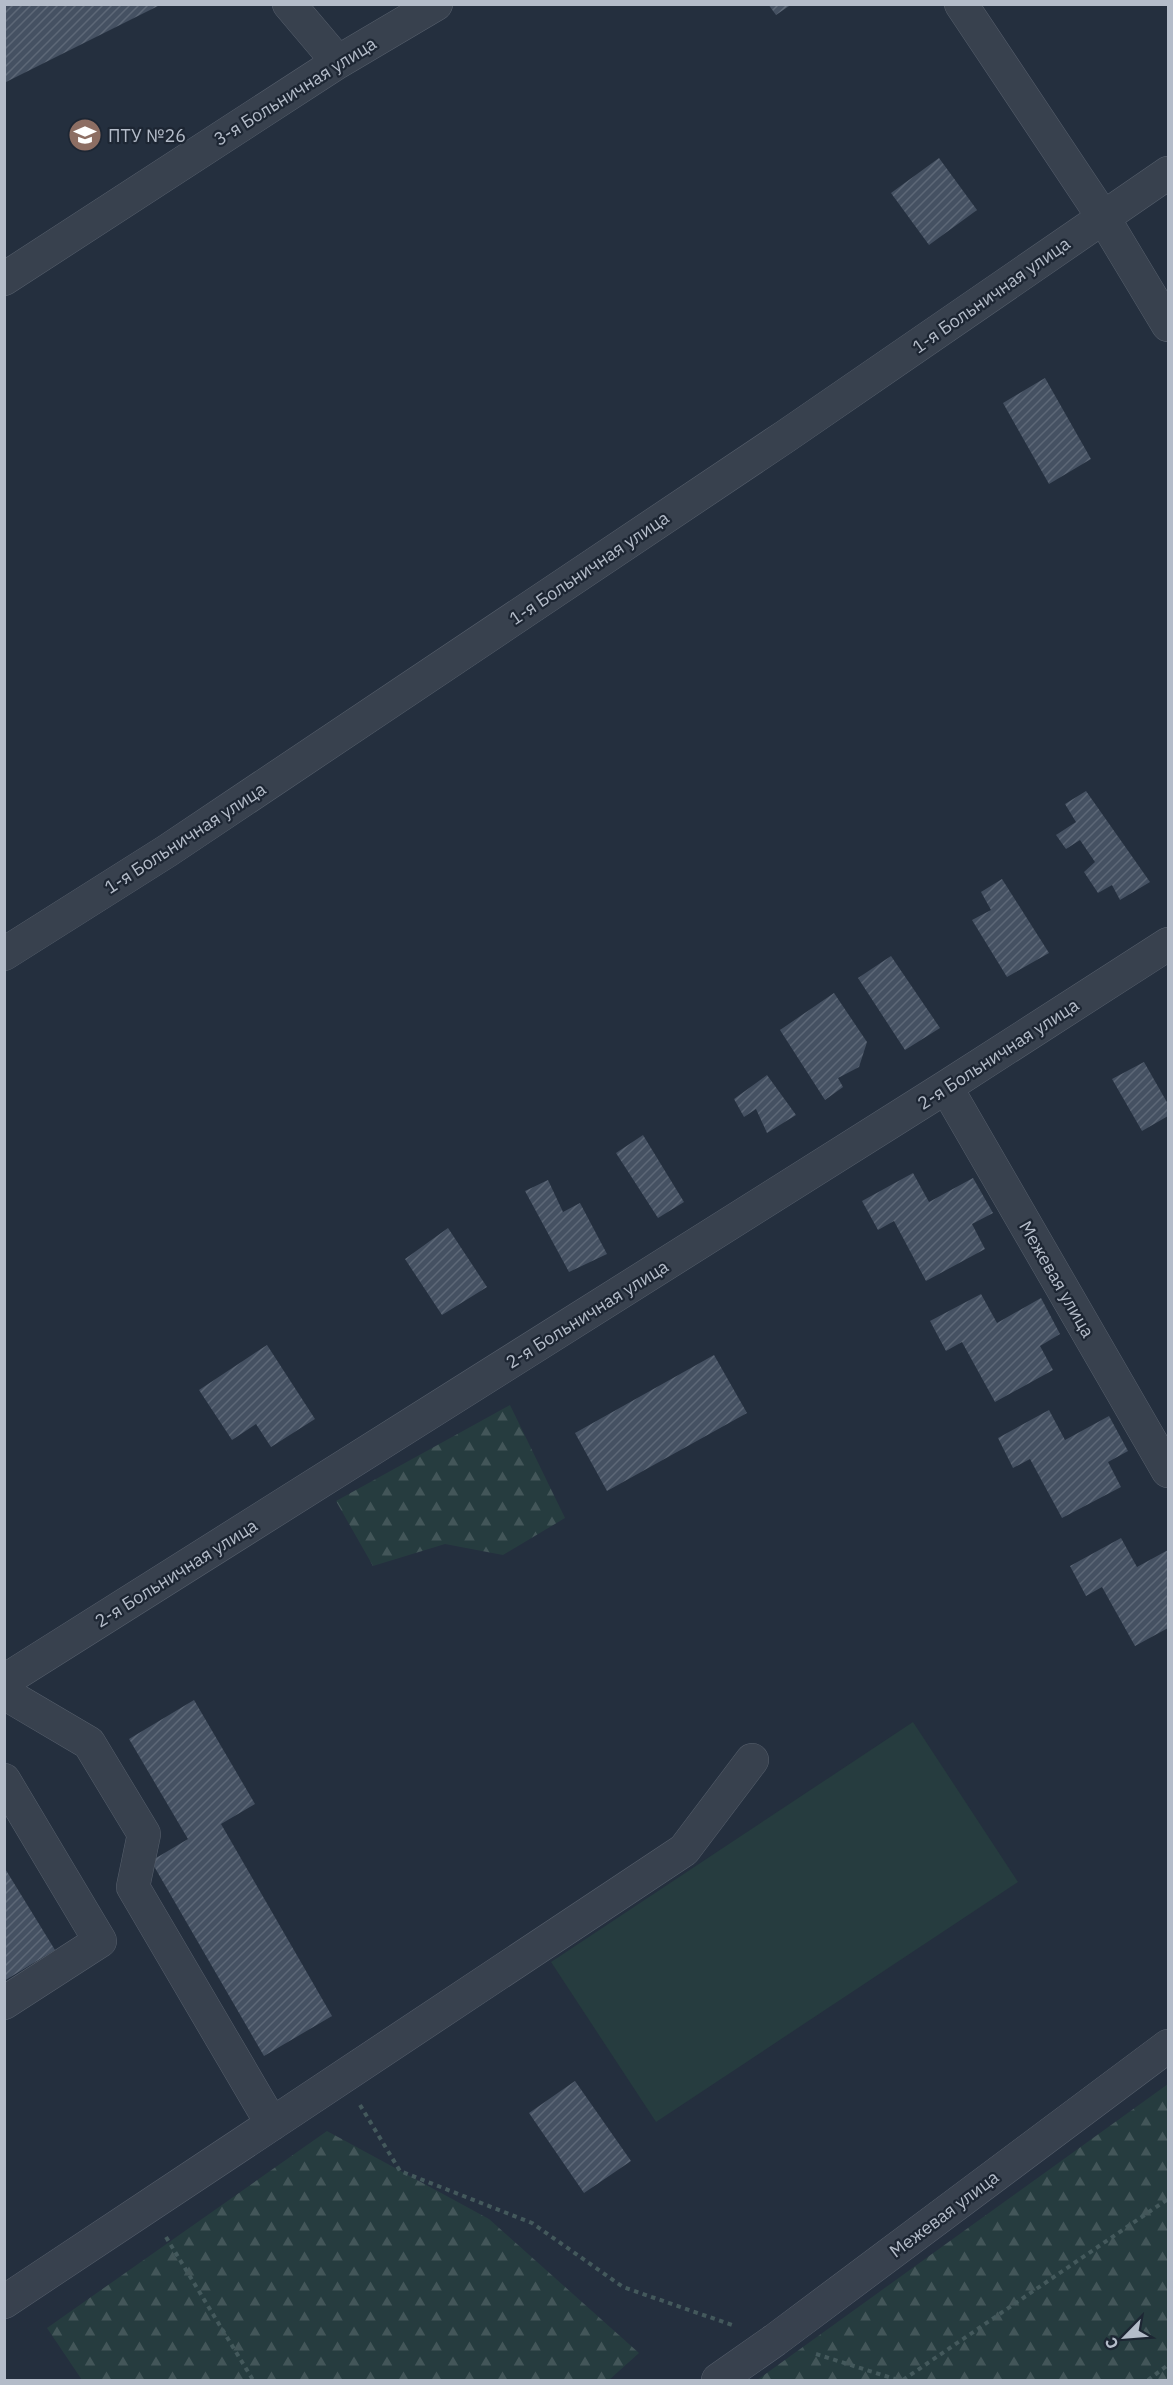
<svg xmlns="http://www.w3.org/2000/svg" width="1173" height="2385" viewBox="0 0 1173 2385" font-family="'IBM Plex Sans',sans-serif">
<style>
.forest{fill:url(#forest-firs)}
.garden{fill:#263c3f}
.building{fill:url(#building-hatch)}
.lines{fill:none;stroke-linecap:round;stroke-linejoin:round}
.minor-casing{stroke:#565f6c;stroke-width:34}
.path{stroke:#44595c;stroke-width:4;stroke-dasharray:4.5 4.5;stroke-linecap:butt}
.minor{stroke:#38414e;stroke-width:33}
.labels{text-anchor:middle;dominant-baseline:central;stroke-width:4.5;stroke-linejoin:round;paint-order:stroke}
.street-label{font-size:18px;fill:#b4bcc9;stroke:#1d2633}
.poi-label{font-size:18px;fill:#b4bcc9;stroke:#1d2633;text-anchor:start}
</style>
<defs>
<pattern id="forest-firs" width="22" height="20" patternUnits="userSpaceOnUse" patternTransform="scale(1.5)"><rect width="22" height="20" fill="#263c3f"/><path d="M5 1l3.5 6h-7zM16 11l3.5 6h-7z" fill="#435659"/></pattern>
<pattern id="building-hatch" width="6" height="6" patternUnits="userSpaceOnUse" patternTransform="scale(1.5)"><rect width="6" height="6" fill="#455162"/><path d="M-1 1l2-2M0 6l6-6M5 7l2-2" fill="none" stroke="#5d6877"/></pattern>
</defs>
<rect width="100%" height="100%" fill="#242f3e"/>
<path class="forest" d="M510 1405 565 1518 503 1555 445 1544 373 1566 336 1501Z
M1168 2084V2380H757Z
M327 2131 489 2219 639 2353 609 2380H82L47 2328Z"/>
<path class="garden" d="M913 1722 1018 1882 656 2122 551 1962Z"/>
<path class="building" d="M4 4H162L4 83Z
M768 4H792L776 15Z
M939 158 977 210 929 245 891 193Z
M1045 378 1091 459 1049 484 1003 403Z
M1086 791 1150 882 1120 900 1112 885 1098 893 1084 872 1095 862 1080 840 1066 849 1056 835 1076 822 1065 804Z
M1002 879 1049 953 1007 977 972 920 991 910 981 892Z
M891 956 940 1028 905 1050 858 978Z
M834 993 867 1042 859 1067 838 1078 843 1087 825 1100 780 1030Z
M1144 1062 1168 1104V1116L1142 1131 1112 1079Z
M767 1075 796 1115 767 1133 756 1109 744 1117 734 1099Z
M643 1135 684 1202 658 1218 616 1153Z
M913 1173 929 1202 973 1178 993 1213 972 1224 985 1249 926 1281 894 1221 878 1230 862 1201Z
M548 1180 563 1212 580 1203 607 1254 569 1272 525 1191Z
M448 1228 487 1287 442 1315 405 1259Z
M981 1294 997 1323 1041 1298 1060 1334 1040 1346 1053 1370 995 1402 962 1342 946 1351 930 1321Z
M267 1345 315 1419 271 1447 256 1424 232 1440 199 1390Z
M714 1355 747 1413 607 1491 575 1433Z
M1049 1410 1065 1440 1109 1416 1128 1451 1108 1462 1121 1487 1062 1518 1030 1459 1013 1468 998 1438Z
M1121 1538 1137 1567 1168 1550V1628L1135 1646 1102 1587 1086 1596 1070 1566Z
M194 1700 255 1804 221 1824 332 2016 264 2056 151 1861 188 1839 129 1739Z
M4 1867 55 1950 4 1981Z
M575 2081 631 2161 584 2193 529 2113Z"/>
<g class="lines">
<defs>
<path id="minor" d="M289 4 338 62
M961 4 1103 217 1168 325
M4 279 338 62 436 4
M4 954 167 851 786 436 1168 173
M946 1087 1168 1471
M4 1681 946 1087 1168 944
M4 1693 89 1743 144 1834 133 1887 272 2124
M4 1780 100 1941 4 2003
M4 2302 684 1850 752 1760
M718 2380 775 2340 1168 2046"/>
</defs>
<use href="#minor" class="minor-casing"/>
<path class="path" d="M360 2105 400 2171 532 2223 623 2287 735 2326
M166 2237 253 2380
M816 2354 898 2380
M903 2380 1168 2199
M1148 2380 1168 2365"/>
<use href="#minor" class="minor"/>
</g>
<defs>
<symbol id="university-disc" viewBox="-11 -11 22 22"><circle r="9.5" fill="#8d6e63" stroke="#1d2633"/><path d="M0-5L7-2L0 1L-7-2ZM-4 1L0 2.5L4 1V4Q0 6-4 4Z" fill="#fff"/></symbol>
</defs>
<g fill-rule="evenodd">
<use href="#university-disc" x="66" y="116" width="38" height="38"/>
</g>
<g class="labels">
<g class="street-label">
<text transform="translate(295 91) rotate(-32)">3-я Больничная улица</text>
<text transform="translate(991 295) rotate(-35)">1-я Больничная улица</text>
<text transform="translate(589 568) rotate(-34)">1-я Больничная улица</text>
<text transform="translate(185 838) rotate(-33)">1-я Больничная улица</text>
<text transform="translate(998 1054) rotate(-33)">2-я Больничная улица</text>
<text transform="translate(1057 1279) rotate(60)">Межевая улица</text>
<text transform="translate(587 1314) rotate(-32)">2-я Больничная улица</text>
<text transform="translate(176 1573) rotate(-32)">2-я Больничная улица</text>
<text transform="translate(944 2214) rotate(-37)">Межевая улица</text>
</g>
<g class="poi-label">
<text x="108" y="135">ПТУ №26</text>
</g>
</g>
<rect width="1173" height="2385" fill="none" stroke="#b4bcc9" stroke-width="12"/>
<g transform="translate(1125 2337) rotate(245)" stroke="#1d2633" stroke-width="4.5" paint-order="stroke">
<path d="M0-4.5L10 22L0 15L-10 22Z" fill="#b4bcc9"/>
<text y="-9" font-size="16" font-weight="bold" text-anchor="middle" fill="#b4bcc9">С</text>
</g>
</svg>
